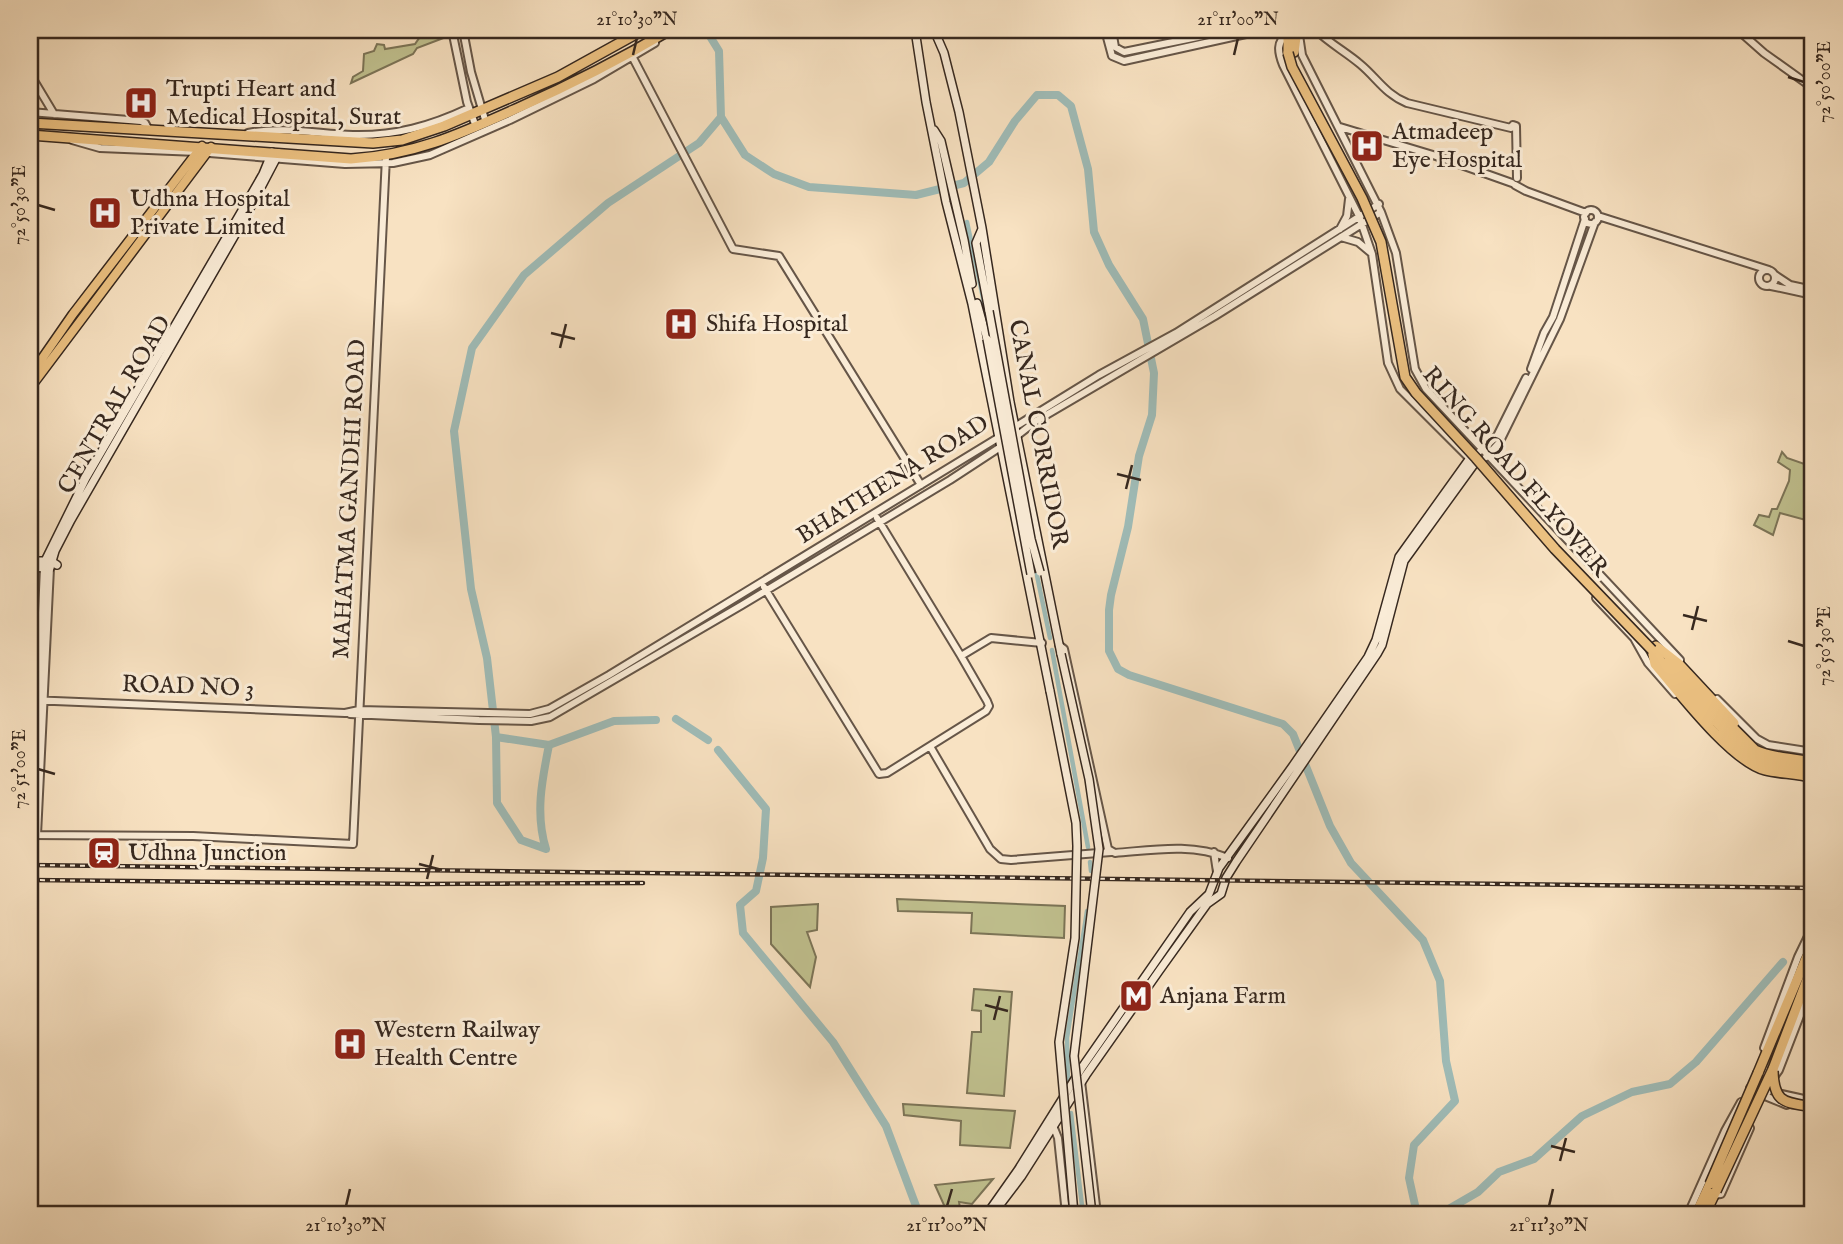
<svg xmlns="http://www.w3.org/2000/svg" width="1843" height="1244" viewBox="0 0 1843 1244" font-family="'IM FELL English',serif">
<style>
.green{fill:#c1c290;stroke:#7c7558;stroke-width:2}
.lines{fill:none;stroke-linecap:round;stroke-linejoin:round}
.canal{stroke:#9fbdb9;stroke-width:4.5}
.river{stroke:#9fbdb9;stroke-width:8}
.tertiary-casing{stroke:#665648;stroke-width:10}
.secondary-casing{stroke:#36281f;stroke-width:10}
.primary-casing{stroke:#36281f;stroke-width:11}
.trunk-casing{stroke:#36281f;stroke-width:12}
.tertiary{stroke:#faecd7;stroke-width:6}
.secondary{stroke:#faecd7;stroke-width:7}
.primary{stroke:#ecc181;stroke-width:8}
.trunk{stroke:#ecc181;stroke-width:9}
.rail-casing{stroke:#36281f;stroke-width:4.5}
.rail{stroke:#faecd7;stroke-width:2;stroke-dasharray:5;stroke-linecap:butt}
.secondary-bridge-casing{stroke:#36281f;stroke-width:10;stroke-linecap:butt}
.trunk-bridge-casing{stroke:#36281f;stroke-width:12;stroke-linecap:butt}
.secondary-bridge{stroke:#faecd7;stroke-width:7}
.trunk-bridge{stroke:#ecc181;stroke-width:9}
.ticks{fill:none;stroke:#36281f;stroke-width:2.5}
.labels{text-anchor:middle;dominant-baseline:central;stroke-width:6;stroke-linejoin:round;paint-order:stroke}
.poi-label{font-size:24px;fill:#36281f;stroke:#faecd7;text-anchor:start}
.street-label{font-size:24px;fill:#36281f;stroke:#faecd7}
.neatline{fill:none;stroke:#36281f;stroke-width:2.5}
.ticks-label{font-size:18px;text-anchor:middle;fill:#36281f}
</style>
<rect width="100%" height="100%" fill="#f8e2c2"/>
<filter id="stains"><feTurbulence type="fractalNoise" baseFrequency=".00286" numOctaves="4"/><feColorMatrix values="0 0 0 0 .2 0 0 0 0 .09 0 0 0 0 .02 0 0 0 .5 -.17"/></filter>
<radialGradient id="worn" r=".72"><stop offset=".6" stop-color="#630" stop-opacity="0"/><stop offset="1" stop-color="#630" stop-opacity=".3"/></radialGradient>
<path class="green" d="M445 30 446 37 417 48 413 54 351 83 353 77 363 71 364 54 374 51 377 44 384 45 385 49 415 44 422 34Z
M1782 452 1787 458 1813 467V522L1780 513 1773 535 1754 525 1759 515 1769 517 1772 509H1777L1789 481 1790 470 1778 462Z
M897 899 1065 906 1064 938 971 933 972 913 898 911Z
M818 904 817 930 807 932 816 957 810 987 771 944V907Z
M974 989 1012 992 1004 1096 967 1093 972 1032H981V1011L972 1010Z
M903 1104 1015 1111 1010 1148 960 1145 961 1121 904 1115Z
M993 1179 972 1204 959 1202 961 1214H948L935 1185Z"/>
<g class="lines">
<path class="canal" d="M967 222 987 317
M1034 561 1050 638
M1052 650 1088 847
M1090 862 1091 871
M1068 1082 1067 1038 1087 911
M1071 1113 1083 1214"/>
<path class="river" d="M721 117 745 155 774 174 809 187 916 195 964 183 989 162 1015 121 1037 95H1058L1071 106 1088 169 1094 232 1109 265 1143 319 1154 373 1152 415 1139 456 1128 527 1111 595 1109 610V651L1118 669 1129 675 1283 724 1293 734 1330 826 1351 863 1423 940 1440 981 1446 1061 1455 1101 1414 1145 1409 1178 1417 1214
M676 719 708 740
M656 720 614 721 549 745C542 780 535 814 546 849L521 840 497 803 496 737 487 658 471 589 454 431 472 348 524 275 608 203 699 143 721 117 719 51 706 30
M496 737 549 745
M718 750 766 809 763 858 756 891 740 905 743 933 833 1042 886 1126 919 1214
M1440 1214 1478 1192 1499 1172 1534 1159 1582 1116 1632 1092 1670 1084 1696 1062 1783 962"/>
<defs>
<path id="tertiary" d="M452 30 467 102 476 127
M463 30 471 72 486 123
M1105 30 1112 56 1124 61 1264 30
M1112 30 1115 47 1124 52 1232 30
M1316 30C1329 43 1346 52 1360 64 1377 78 1385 94 1407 103L1511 128 1513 125 1516 126 1517 178
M1738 30 1764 53 1813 88
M1288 33C1276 42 1278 52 1283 65L1359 216 1372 254 1388 363 1400 389 1471 460
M1299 35 1302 55 1381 212 1396 253 1415 369 1426 389 1680 660
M632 56 733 249 779 256 921 485
M30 74 54 114
M30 112 141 121 145 123 149 130
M1340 127 1433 155 1512 183
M248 133C282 126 319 134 353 135 395 136 431 126 469 108
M72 140 100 148 197 152 345 164 393 163 430 155 510 120 594 79 655 43
M1515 185 1526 191 1586 213
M1584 217a7 7 0 1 1 14 0a7 7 0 1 1-14 0Z
M1598 216 1769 270
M1340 229 1347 216 1349 199
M1341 237 1358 242 1370 252
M1759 278a8 8 0 1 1 16 0a8 8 0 1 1-16 0Z
M1775 275 1790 285 1813 290
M1771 286 1813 295
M1531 369 1544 333 1553 317 1585 219
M1013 428 1099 375 1176 333 1379 204
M1014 438 1036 421 1215 316 1381 212
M1480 451 1497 436 1526 378
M1486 457 1499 443 1560 319 1595 222
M877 518 961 656 991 638 1042 643
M764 587 879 774 887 773 986 711 989 706 987 701 961 656
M1596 598 1634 638 1648 663 1675 694
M1059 645 1064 649 1108 849 1115 853C1154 850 1191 843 1228 858
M1717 699 1757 739 1768 745 1813 752
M30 700 345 713 359 710 530 714 549 709 609 675 1001 436
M350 714 479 720 531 721 550 717 742 605 950 480 1005 444
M931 748 990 849 1001 859 1011 860 1111 852
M30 835 193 836 353 844 386 157
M32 835 44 568
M37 835 50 568
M1214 852 1217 872
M1764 1048 1798 957 1813 926
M1774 1077 1779 1070 1813 982
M1081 1081 1097 1214
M1750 1088 1751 1093 1757 1097H1762L1768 1092C1770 1082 1762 1077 1754 1081
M1777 1093 1813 1101
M1765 1096 1787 1105
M1049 1126 1054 1128 1058 1138 1066 1214
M1713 1195 1721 1194 1750 1128
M1688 1214 1725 1131 1741 1102"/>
<path id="secondary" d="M915 30 926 102 946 202 972 304 1050 691
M934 30 944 53 959 112 982 228 1010 402 1061 654
M934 130 941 141 964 240 972 284
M982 229 976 243 989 311
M977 303 987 339
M30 561H51L57 565
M30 567 47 568
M44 568 45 561 86 478 240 214 263 174 272 152
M50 568 55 551 71 520 247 214 279 153
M987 1214 1018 1170 1083 1066 1190 912 1209 894 1219 868 1292 767 1368 657 1376 640 1399 557 1470 458
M993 1214 1021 1177 1086 1075 1159 971 1207 904 1221 894 1226 878 1236 862 1377 654 1382 645 1404 561 1475 463"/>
<path id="primary" d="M30 376 73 314 202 146
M30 388 211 147"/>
<path id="trunk" d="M1288 30V53
M1294 52 1297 30
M30 123 373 143 402 140 444 126 558 77 643 30
M30 135 351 159C415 155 460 134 518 108 570 85 621 59 670 30
M1656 646 1679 664 1734 723
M1652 650 1655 664C1678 691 1731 761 1765 770 1781 774 1797 773 1813 778
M1653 651 1670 674 1747 753 1766 763 1813 770
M1667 662 1755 750C1773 759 1794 757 1813 763
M1773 1069 1813 964
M1758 1073 1807 956 1813 946
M1696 1214 1710 1184
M1705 1214 1716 1191"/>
</defs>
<use href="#tertiary" class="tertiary-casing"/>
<use href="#secondary" class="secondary-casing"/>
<use href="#primary" class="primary-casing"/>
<use href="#trunk" class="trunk-casing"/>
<use href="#tertiary" class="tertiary"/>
<use href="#secondary" class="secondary"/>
<use href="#primary" class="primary"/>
<use href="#trunk" class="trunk"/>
<defs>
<path id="rail" d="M30 865 1813 888
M30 880 421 884 643 883"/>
</defs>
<use href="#rail" class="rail-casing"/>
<use href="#rail" class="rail"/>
<defs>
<path id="secondary-bridge" d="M989 311 1031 539 1040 572
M987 339 1031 574
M1061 654 1089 779 1099 849 1074 1056 1092 1214
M1050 691 1076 823 1077 846 1075 938 1059 1042 1074 1214"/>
<path id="trunk-bridge" d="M1288 53 1292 67 1362 198 1381 242 1405 377 1416 393 1476 458 1555 549 1652 650
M1773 1071C1774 1104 1785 1102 1813 1107
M1710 1184 1758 1073
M1716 1191 1773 1069"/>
</defs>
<use href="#secondary-bridge" class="secondary-bridge-casing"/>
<use href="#trunk-bridge" class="trunk-bridge-casing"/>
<use href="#secondary-bridge" class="secondary-bridge"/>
<use href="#trunk-bridge" class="trunk-bridge"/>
</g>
<path class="ticks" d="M633 55 637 38M1234 55 1238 38M1788 77 1804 82M38 205 55 210M551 333 575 339M560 348 566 324M1117 474 1141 480M1126 489 1132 465M1683 615 1707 621M1692 630 1698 606M1788 641 1804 646M38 769 55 774M419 864 442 870M427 879 433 855M985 1005 1008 1011M994 1020 1000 996M1551 1146 1575 1152M1560 1161 1566 1138M346 1206 350 1189M947 1206 952 1189M1549 1206 1553 1189"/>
<defs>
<symbol id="hospital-square" viewBox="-11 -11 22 22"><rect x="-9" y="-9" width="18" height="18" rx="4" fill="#8f2418" stroke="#faecd7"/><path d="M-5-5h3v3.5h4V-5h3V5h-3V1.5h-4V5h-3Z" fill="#fff"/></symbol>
<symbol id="station-square" viewBox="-11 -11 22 22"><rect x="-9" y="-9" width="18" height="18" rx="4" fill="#8f2418" stroke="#faecd7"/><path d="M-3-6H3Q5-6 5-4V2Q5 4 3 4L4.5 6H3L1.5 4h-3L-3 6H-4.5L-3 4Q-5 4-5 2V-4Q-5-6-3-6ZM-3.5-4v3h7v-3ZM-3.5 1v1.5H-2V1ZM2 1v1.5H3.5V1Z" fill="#fff"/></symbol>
<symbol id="metro-square" viewBox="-11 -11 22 22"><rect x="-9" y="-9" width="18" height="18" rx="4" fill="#8f2418" stroke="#faecd7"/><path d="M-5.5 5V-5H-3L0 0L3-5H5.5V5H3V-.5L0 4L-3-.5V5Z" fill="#fff"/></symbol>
</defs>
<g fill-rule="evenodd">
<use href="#hospital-square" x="122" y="84" width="38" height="38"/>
<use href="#hospital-square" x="1348" y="127" width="38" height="38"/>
<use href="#hospital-square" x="86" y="194" width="38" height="38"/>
<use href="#hospital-square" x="662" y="305" width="38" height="38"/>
<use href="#station-square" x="85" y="834" width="38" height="38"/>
<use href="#metro-square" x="1117" y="977" width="38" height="38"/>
<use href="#hospital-square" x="331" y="1025" width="38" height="38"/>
</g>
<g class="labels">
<g class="poi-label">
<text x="166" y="89">Trupti Heart and<tspan x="166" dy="28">Medical Hospital, Surat</tspan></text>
<text x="1392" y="132">Atmadeep<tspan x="1392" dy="28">Eye Hospital</tspan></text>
<text x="130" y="199">Udhna Hospital<tspan x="130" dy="28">Private Limited</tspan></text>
<text x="706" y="324">Shifa Hospital</text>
<text x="128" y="853">Udhna Junction</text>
<text x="1160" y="996">Anjana Farm</text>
<text x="374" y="1030">Western Railway<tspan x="374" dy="28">Health Centre</tspan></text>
</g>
<g class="street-label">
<text transform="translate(115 405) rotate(-60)">CENTRAL ROAD</text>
<text transform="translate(1038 434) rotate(79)">CANAL CORRIDOR</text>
<text transform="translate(1515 472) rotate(49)">RING ROAD FLYOVER</text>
<text transform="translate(893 480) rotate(-32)">BHATHENA ROAD</text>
<text transform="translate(350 499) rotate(-87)">MAHATMA GANDHI ROAD</text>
<text transform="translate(188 687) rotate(2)">ROAD NO 3</text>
</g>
</g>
<rect width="1843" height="1244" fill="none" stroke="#f8e2c2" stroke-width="77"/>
<rect x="38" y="38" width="1766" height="1168" class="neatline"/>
<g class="ticks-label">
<text x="637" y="25">21°10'30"N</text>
<text x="1238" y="25">21°11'00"N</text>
<text transform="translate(1824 82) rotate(-90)" y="6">72°50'00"E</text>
<text transform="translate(19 205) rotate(-90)" y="6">72°50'30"E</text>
<text transform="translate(1824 646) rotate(-90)" y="6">72°50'30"E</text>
<text transform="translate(19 769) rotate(-90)" y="6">72°51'00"E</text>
<text x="346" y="1231">21°10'30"N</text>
<text x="947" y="1231">21°11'00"N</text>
<text x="1549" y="1231">21°11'30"N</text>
</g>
<rect width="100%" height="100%" filter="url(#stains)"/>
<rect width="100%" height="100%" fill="url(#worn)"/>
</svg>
